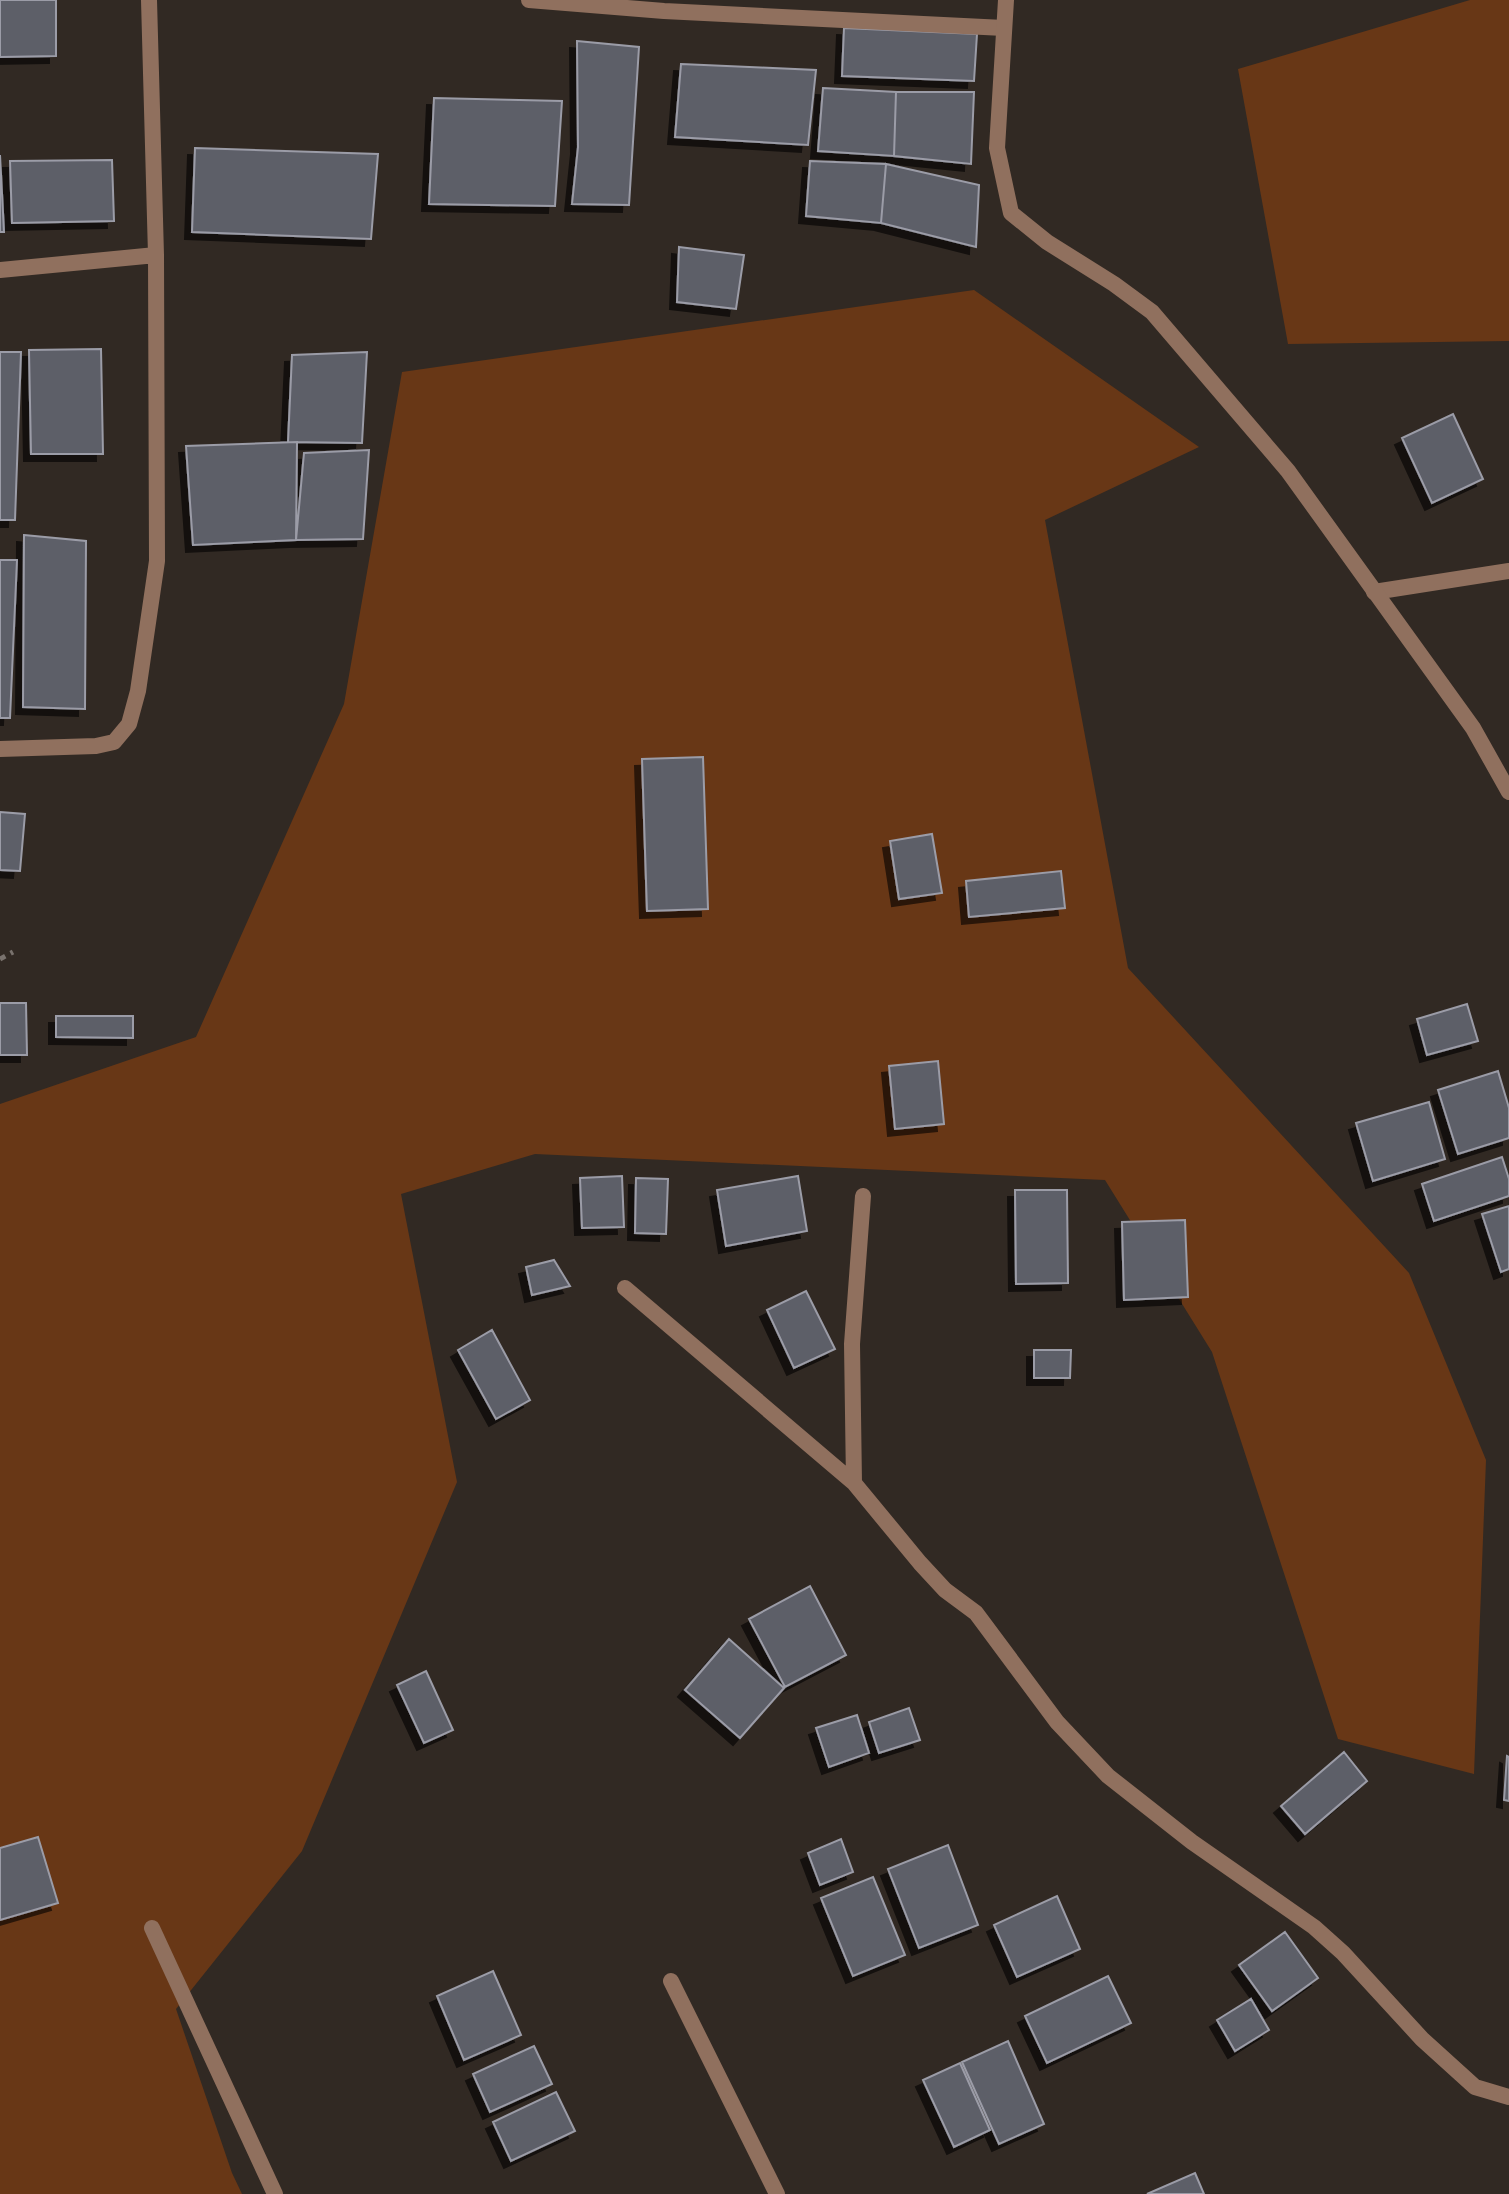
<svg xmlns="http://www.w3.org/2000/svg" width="1509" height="2194" viewBox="0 0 1509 2194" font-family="Karla,sans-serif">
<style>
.green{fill:#683716}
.building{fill:#5d5e68;stroke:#9b9ca7;stroke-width:2;filter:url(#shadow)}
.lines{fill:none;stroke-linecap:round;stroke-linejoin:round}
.path{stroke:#79726d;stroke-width:5;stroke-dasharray:6 6;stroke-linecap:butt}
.minor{stroke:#90705e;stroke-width:16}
.tertiary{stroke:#90705e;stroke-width:16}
</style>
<defs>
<filter id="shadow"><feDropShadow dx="-7" dy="7" stdDeviation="0" flood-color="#0009"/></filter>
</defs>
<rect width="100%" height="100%" fill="#312923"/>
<path class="green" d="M1470 0H1509V341L1288 344 1238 69Z
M974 290 1199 447 1045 520 1128 968 1409 1273 1486 1460 1474 1774 1338 1739 1212 1352 1105 1180 535 1154 401 1194 457 1482 302 1851 176 2009 232 2173 242 2194H0V1104L196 1037 344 704 402 372Z"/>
<path class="building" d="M0 0H56V56L0 57Z
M844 28 977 34 974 81 842 76Z
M577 41 639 47 629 205 572 204 578 147Z
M681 64 816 70 808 145 675 137Z
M823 88 896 92 894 156 818 151Z
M896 92H974L971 164 894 156Z
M434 98 562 101 555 206 429 204Z
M195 148 378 154 371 239 192 232Z
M0 155 4 232H0Z
M112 160 114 221 12 223 10 161Z
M810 161 886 164 881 223 806 216Z
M886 164 979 185 976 247 881 223Z
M679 247 744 255 736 309 677 302Z
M101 349 103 454H31L29 350Z
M0 352H21L15 520H0Z
M367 352 362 443 288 442 292 355Z
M1453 414 1483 479 1432 503 1402 438Z
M297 442 296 540 193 545 186 446Z
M369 450 363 539 296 540 304 453Z
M24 535 86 541 85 709 23 707Z
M0 560H17L10 718H0Z
M703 757 708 909 647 911 642 759Z
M0 812 25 814 20 871 0 870Z
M932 834 942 893 899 899 890 841Z
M1061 871 1065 908 969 917 966 881Z
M0 1003H26L27 1055H0Z
M1467 1004 1478 1041 1427 1055 1417 1019Z
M56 1016H133V1038L56 1037Z
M938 1061 944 1124 895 1129 889 1066Z
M1498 1071 1509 1108V1138L1458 1154 1438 1090Z
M1429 1102 1445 1159 1373 1181 1356 1123Z
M1502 1157 1509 1179V1196L1434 1221 1422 1184Z
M622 1176 624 1227 582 1228 580 1178Z
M798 1176 807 1231 726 1246 717 1190Z
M636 1178 668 1179 666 1234 635 1233Z
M1015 1190H1067L1068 1283 1016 1284Z
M1509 1206V1269L1501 1272 1482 1214Z
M1185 1220 1188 1297 1124 1300 1122 1222Z
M554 1260 570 1286 532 1295 526 1267Z
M806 1291 835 1349 794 1368 767 1310Z
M492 1330 530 1400 496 1419 458 1350Z
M1034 1350H1071L1070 1378H1034Z
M810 1586 846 1655 785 1687 749 1619Z
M729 1639 784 1688 740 1738 685 1690Z
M426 1671 453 1730 424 1743 397 1685Z
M909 1708 920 1740 879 1753 869 1722Z
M857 1715 869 1753 829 1767 816 1728Z
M1344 1752 1367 1781 1305 1834 1281 1806Z
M1507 1756 1509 1757V1801L1504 1800Z
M38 1837 58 1903 0 1920V1848Z
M841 1839 853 1872 820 1885 808 1853Z
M948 1845 978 1925 919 1948 888 1869Z
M873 1877 905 1955 853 1976 821 1898Z
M1057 1896 1080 1949 1017 1977 994 1925Z
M1285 1932 1318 1978 1272 2011 1239 1965Z
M493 1971 521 2035 464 2060 437 1996Z
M1108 1976 1131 2023 1047 2063 1025 2016Z
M1251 1999 1269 2030 1235 2051 1217 2020Z
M1008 2041 1044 2124 999 2144 962 2062Z
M534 2046 552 2084 490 2112 473 2074Z
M960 2063 990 2130 954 2147 923 2080Z
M556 2092 575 2131 511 2161 493 2122Z
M1195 2173 1204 2194H1147Z"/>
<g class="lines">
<path class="path" d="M0 959 13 952"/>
<path class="minor" d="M529 0 664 11 1004 28
M0 270 156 255
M1374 592 1509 571
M0 749 96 746 114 742 129 724 138 691 157 561 156 255 149 0
M625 1288 854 1483 920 1563 945 1590 976 1613 1057 1722 1108 1776 1192 1842 1314 1927 1343 1953 1422 2039 1475 2087 1509 2097
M854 1483 852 1344 863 1196
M152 1928 275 2194
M671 1981 777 2194"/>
<path class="tertiary" d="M1006 0 997 148 1011 213 1047 242 1114 284 1152 312 1288 471 1473 728 1509 792"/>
</g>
</svg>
